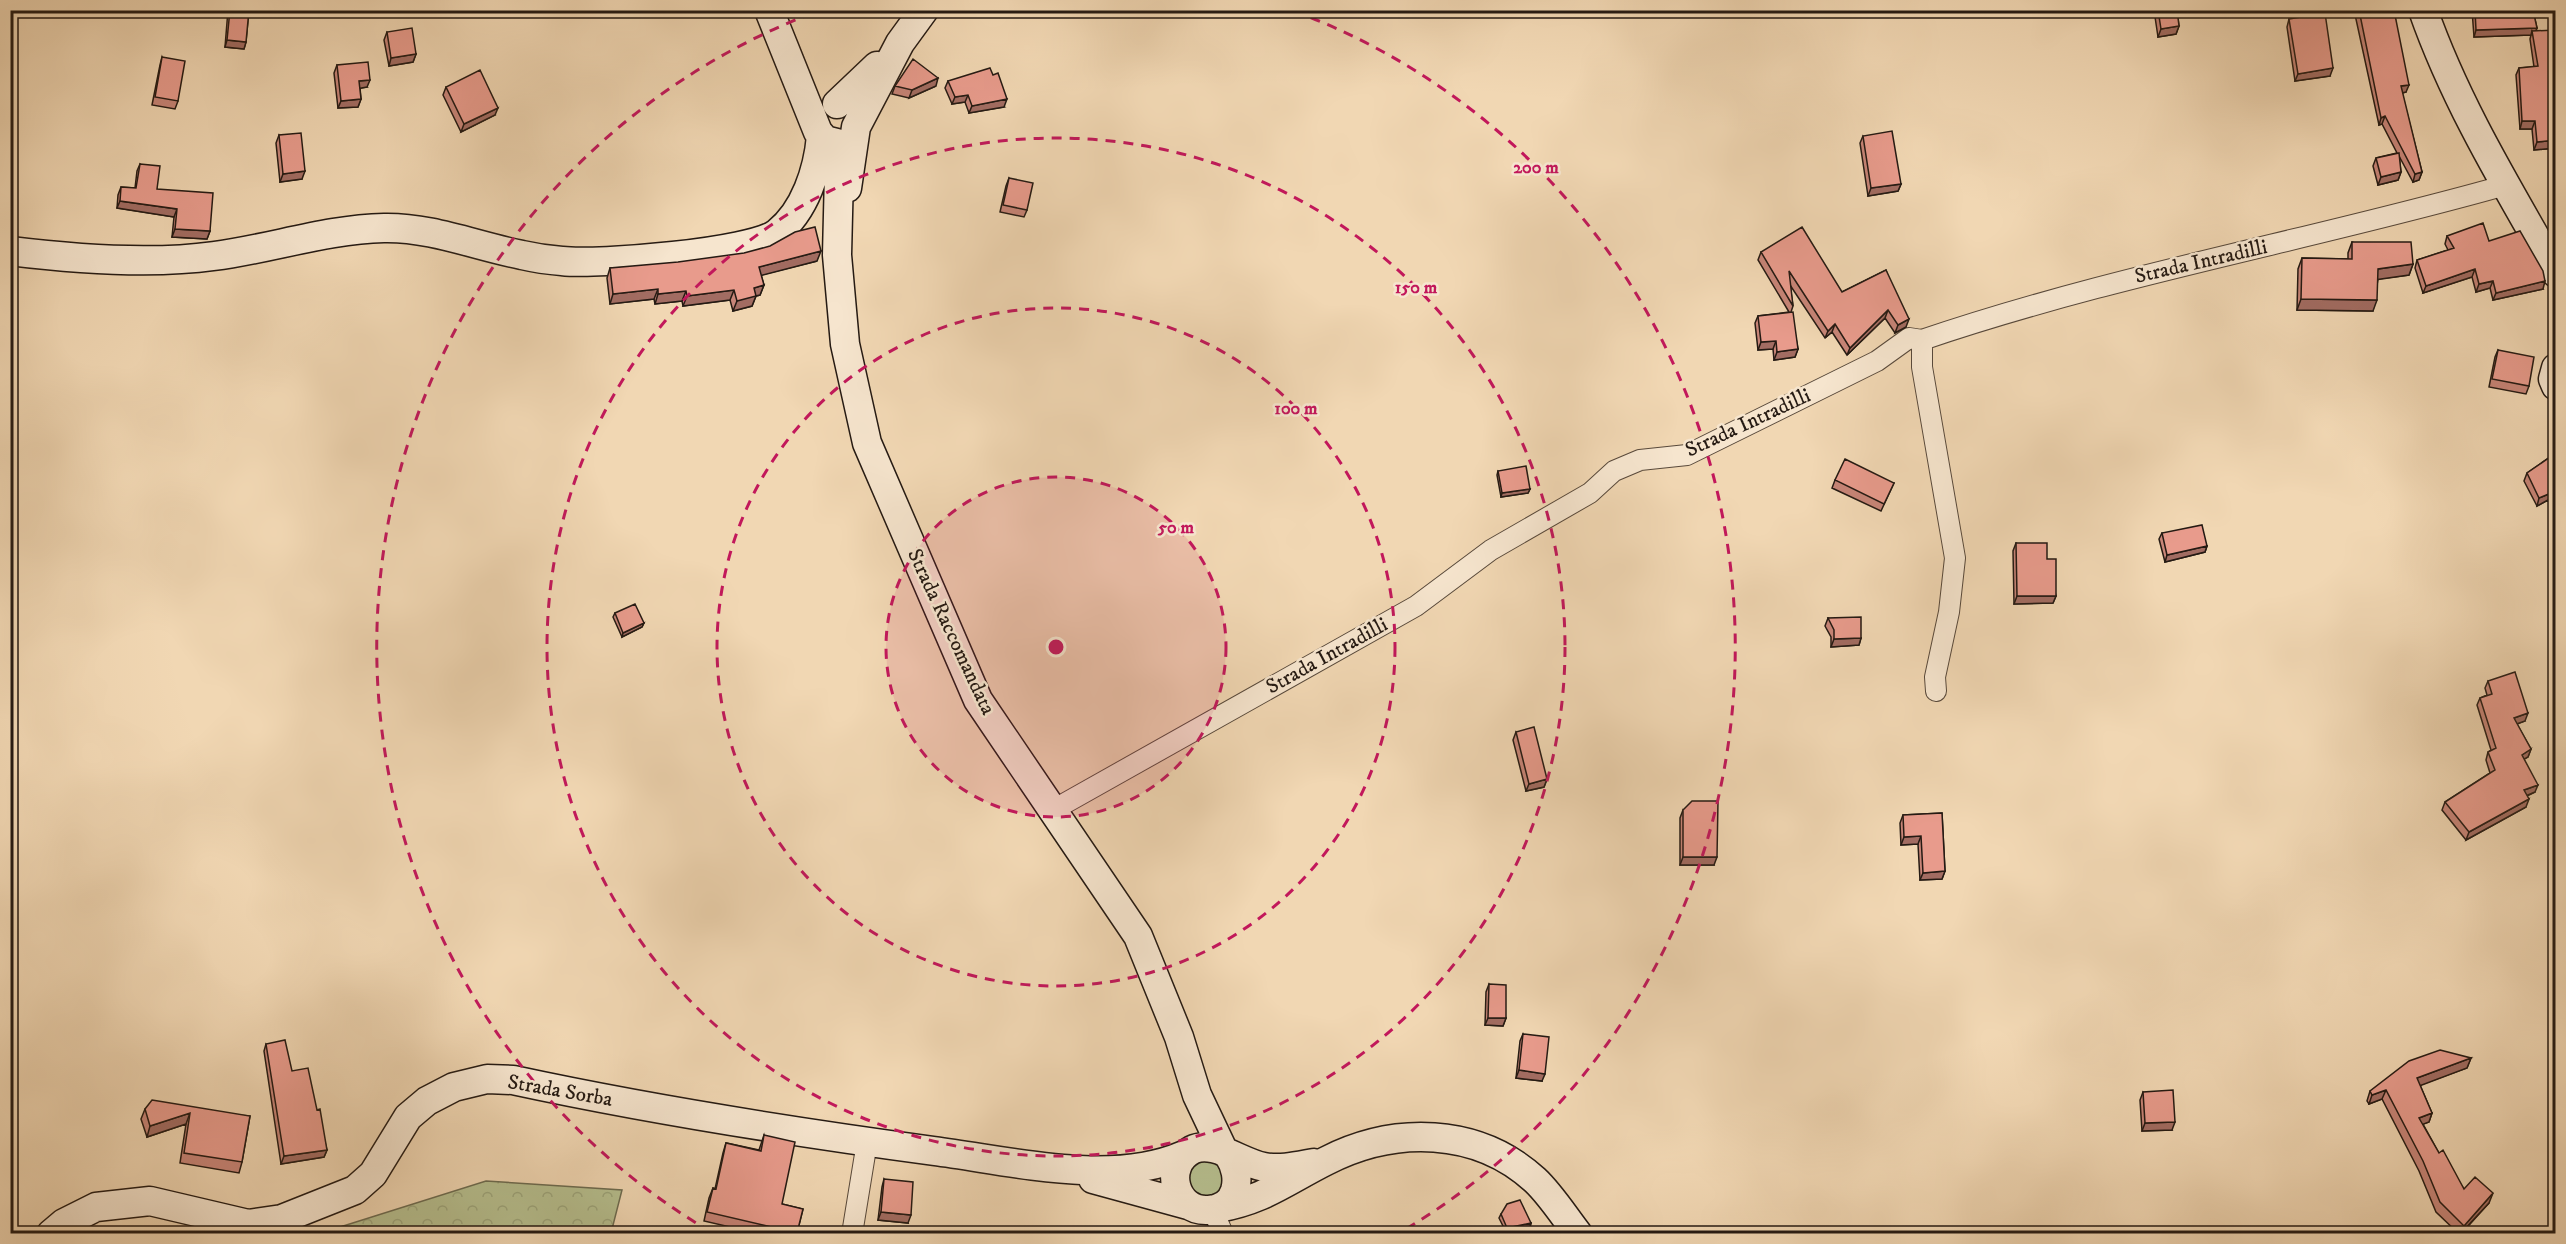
<svg xmlns="http://www.w3.org/2000/svg" width="2566" height="1244" viewBox="0 0 2566 1244" font-family="'IM FELL DW Pica',serif">
<style>
.forest{fill:url(#forest-crowns);stroke:#6e6c51;stroke-width:1.5}
.green{fill:#b6bf8f;stroke:#6e6c51;stroke-width:1.5}
.lines{fill:none;stroke-linecap:round;stroke-linejoin:round}
.street-casing{stroke:#58493b;stroke-width:22}
.secondary-casing{stroke:#251a13;stroke-width:31}
.street{stroke:#f6e5ce;stroke-width:20}
.secondary{stroke:#f6e5ce;stroke-width:28}
.wall{fill:#c88578;stroke:#251a13;stroke-width:1.5}
.shaded-wall{fill:#a26c62;stroke:#251a13;stroke-width:1.5}
.building{fill:#e89b8c;stroke:#251a13;stroke-width:1.5}
.ring{fill:none;stroke:#c2185b;stroke-width:3;stroke-dasharray:10 8}
.labels{text-anchor:middle;dominant-baseline:central;stroke-width:5;stroke-linejoin:round;paint-order:stroke}
.street-label{font-size:21px;fill:#251a13;stroke:#f6e5ce}
.centre{fill:#c2185b;stroke:#f6e5ce;stroke-width:3}
.ring-label{font-size:18px;text-anchor:middle;font-weight:bold;fill:#c2185b;stroke:#f6e5ce;stroke-width:5;stroke-linejoin:round;paint-order:stroke}
</style>
<defs>
<pattern id="forest-crowns" width="20" height="18" patternUnits="userSpaceOnUse" patternTransform="scale(1.5)"><rect width="20" height="18" fill="#b6bf8f"/><path d="M2 6a3 3 0 1 1 6 0M12 15a3 3 0 1 1 6 0" fill="none" stroke="#9ca47a"/></pattern>
</defs>
<rect width="100%" height="100%" fill="#f1d7b3"/>
<filter id="stains"><feTurbulence type="fractalNoise" baseFrequency=".00333" numOctaves="4"/><feColorMatrix values="0 0 0 0 .2 0 0 0 0 .09 0 0 0 0 .02 0 0 0 .5 -.17"/></filter>
<radialGradient id="worn" r=".72"><stop offset=".6" stop-color="#630" stop-opacity="0"/><stop offset="1" stop-color="#630" stop-opacity=".3"/></radialGradient>
<path class="forest" d="M486 1181 622 1190 611 1233H321Z"/>
<path class="green" d="M1199 1159 1218 1163 1225 1181 1219 1193 1206 1198 1193 1193 1187 1174Z"/>
<g class="lines">
<defs>
<path id="street" d="M1922 340V367L1955 558 1949 612 1935 677 1936 691
M1053 810 1416 606 1491 550 1590 493 1614 471 1640 460 1687 455 1877 361 1909 338 1922 340C2113 275 2312 240 2506 185
M1213 1210 1223 1234
M852 1234 867 1142"/>
<path id="secondary" d="M769 10 818 132 825 140 837 143
M2423 10C2456 104 2507 187 2556 273
M837 104 877 66
M825 140 835 158 839 174 837 255 845 344 867 443 978 700 1138 936 1179 1037 1197 1095 1224 1152
M847 188 856 127 900 43 924 10
M10 251C75 259 149 265 214 256 270 249 327 229 384 228 431 227 476 246 522 255 535 258 549 260 562 261 598 265 751 253 777 233 805 211 818 170 821 136
M2556 368 2553 379 2556 386
M1229 1156C1243 1177 1238 1209 1208 1210 1175 1212 1162 1166 1192 1150 1213 1139 1241 1163 1264 1167 1281 1170 1297 1166 1314 1163
M1093 1179 1188 1205
M1218 1208C1264 1200 1286 1181 1326 1161 1394 1126 1477 1127 1535 1180 1551 1195 1564 1216 1578 1234
M51 1234 64 1223 96 1207 150 1201 248 1224 282 1219 355 1190 373 1174 408 1117 427 1101 454 1087 487 1079 513 1080C652 1110 793 1132 934 1151 1012 1161 1110 1187 1184 1155"/>
</defs>
<use href="#street" class="street-casing"/>
<use href="#secondary" class="secondary-casing"/>
<use href="#street" class="street"/>
<use href="#secondary" class="secondary"/>
</g>
<path class="wall" d="M228 10H249L246 42 244 49 225 47Z
M2154 10H2177L2179 26 2176 34 2158 37Z
M2354 10H2394L2406 92 2402 93 2422 172 2419 180 2413 182 2399 156 2401 172 2398 180 2378 185 2373 166 2376 158 2397 153 2382 124 2379 125Z
M2472 10H2533L2537 28 2536 31 2556 148 2534 150 2532 129H2520L2516 75 2519 68 2534 67 2530 39 2531 35 2474 37Z
M2289 19 2330 76 2295 81 2287 27Z
M387 32 416 54 413 62 389 66 384 40Z
M162 57 178 101 175 109 152 105 160 65Z
M337 65 367 87 360 88 361 99 358 107 338 108 334 73Z
M948 81 1004 107 969 113 965 102 952 104 945 88Z
M895 86H936L909 98 892 94Z
M446 87 495 115 461 132 443 95Z
M279 135 302 179 280 182 276 143Z
M1863 136 1901 184 1898 191 1868 196 1860 143Z
M140 164 157 189 210 231 207 239 172 237 174 217 117 208 118 195 121 187 135 188 137 171Z
M1009 178 1027 210 1024 217 1000 212 1006 186Z
M2551 184H2556V204L2549 192Z
M2447 236 2489 241 2543 289 2493 300 2490 288 2476 292 2472 277 2423 293 2415 268 2417 260 2448 250 2445 244Z
M2352 242 2413 264 2409 275 2378 279 2373 311 2297 310 2298 269 2302 258 2348 259V253Z
M1761 252 1842 292 1886 270 1906 327 1895 333 1885 318 1847 355 1832 332 1825 338 1790 285 1793 306 1791 312 1798 349 1795 357 1774 360 1773 349 1758 350 1755 323 1758 316 1789 312 1758 260Z
M817 261 761 275 764 285 760 295 756 296 752 306 733 311 730 300 683 306 682 301 655 304 654 299 610 304 607 278 610 268Z
M2498 350 2529 386 2526 394 2489 387 2495 357Z
M2556 453V506L2551 508 2548 500 2537 506 2524 481 2527 473Z
M1498 471 1530 489 1528 493 1501 497 1497 475Z
M1835 480 1894 483 1881 511 1832 488Z
M2162 533 2207 546 2205 552 2165 562 2159 539Z
M2016 543 2047 559 2056 596 2053 603 2014 604 2013 551Z
M615 613 644 623 642 627 622 637 613 617Z
M1828 618 1861 638 1859 645 1831 647V637L1825 626Z
M2488 681 2525 721 2517 724 2531 749 2528 757 2524 759 2535 792 2527 796 2526 807 2466 840 2442 810 2445 802 2490 773 2486 760 2488 752 2491 750 2477 705 2480 698 2487 695 2485 688Z
M1516 732 1547 779 1544 787 1526 791 1513 740Z
M1683 810 1714 865H1680V818Z
M1942 813 1945 871 1942 879 1920 880 1918 844 1901 845 1900 823 1903 815Z
M1489 984 1506 1018 1503 1026 1485 1025 1486 992Z
M1523 1034 1542 1081 1516 1078 1520 1041Z
M266 1044 292 1071 317 1110 327 1150 324 1157 281 1164 264 1051Z
M2471 1058 2467 1068 2420 1085 2432 1113 2429 1122 2423 1124 2439 1153 2464 1189 2489 1203 2462 1233H2458L2436 1212 2419 1171 2382 1099 2369 1104 2367 1101 2370 1091Z
M2143 1092 2172 1130 2142 1131 2140 1100Z
M145 1109 250 1116 242 1162 239 1173 180 1163 186 1124 147 1137 141 1119Z
M764 1135 782 1204 803 1209 797 1233H756L704 1221 709 1198 713 1188 715 1189 723 1153 726 1143 759 1150Z
M884 1179 908 1223 878 1220 882 1187Z
M1501 1214 1531 1223 1530 1227 1506 1232 1499 1218Z"/>
<path class="shaded-wall" d="M426 10H446L445 14H425Z
M2179 26 2176 34 2158 37 2161 29Z
M2537 28 2534 35 2532 31 2531 35 2474 37 2476 30Z
M227 40 246 42 244 49 225 47Z
M416 54 413 62 389 66 391 58Z
M2333 68 2330 76 2295 81 2298 74Z
M938 78 936 86 909 98 912 90Z
M370 80 367 87 356 89 359 81Z
M2409 85 2406 92 2398 94 2401 86Z
M968 95 965 102 952 104 955 97Z
M361 99 358 107 338 108 341 101Z
M1007 99 1004 107 969 113 972 106Z
M498 108 495 115 461 132 464 124Z
M2385 116 2382 124 2379 125 2381 118Z
M2522 121H2535L2532 129H2520Z
M2556 140V148L2534 150 2537 142Z
M305 171 302 179 280 182 283 174Z
M2401 172 2398 180 2378 185 2381 177Z
M2422 172 2419 180 2413 182 2415 174Z
M1901 184 1898 191 1868 196 1871 188Z
M120 201 177 209 174 217 117 208Z
M175 229 210 231 207 239 172 237Z
M821 251 817 261 755 277 759 267Z
M2413 264 2409 275 2374 280 2378 269Z
M2475 269 2472 277 2423 293 2426 286Z
M2493 281 2490 288 2476 292 2479 284Z
M2545 281 2543 289 2493 300 2496 293Z
M764 285 760 295 756 296 752 306 733 311 737 301 754 288Z
M658 289 654 299 610 304 613 294Z
M734 290 730 300 683 306 687 296Z
M686 291 682 301 655 304 658 294Z
M2301 299 2377 300 2373 311 2297 310Z
M1888 310 1885 318 1847 355 1850 348Z
M1909 319 1906 327 1895 333 1898 325Z
M1835 324 1832 332 1825 338 1828 331Z
M1776 341 1773 349 1758 350 1761 342Z
M1798 349 1795 357 1774 360 1777 352Z
M1530 489 1528 493 1501 497 1502 493Z
M2551 493 2548 500 2537 506 2539 498Z
M2556 499V506L2551 508 2554 500Z
M2207 546 2205 552 2165 562 2167 555Z
M2017 596H2056L2053 603 2014 604Z
M644 623 642 627 622 637 623 633Z
M1861 638 1859 645 1831 647 1834 639Z
M2528 713 2525 721 2511 726 2514 718Z
M2531 749 2528 757 2519 762 2522 755Z
M1547 779 1544 787 1526 791 1529 784Z
M2538 785 2535 792 2521 798 2524 790Z
M2529 799 2526 807 2466 840 2469 832Z
M1921 836 1918 844 1901 845 1904 837Z
M1683 857H1717L1714 865H1680Z
M1945 871 1942 879 1920 880 1923 873Z
M1488 1018H1506L1503 1026 1485 1025Z
M2471 1058 2467 1068 2414 1088 2417 1078Z
M1519 1070 1545 1074 1542 1081 1516 1078Z
M2386 1090 2382 1099 2369 1104 2372 1095Z
M190 1113 186 1124 147 1137 150 1126Z
M2432 1113 2429 1122 2416 1127 2419 1118Z
M2175 1122 2172 1130 2142 1131 2145 1123Z
M327 1150 324 1157 281 1164 284 1156Z
M2493 1193 2489 1203 2461 1233 2464 1226Z
M881 1212 911 1215 908 1223 878 1220Z
M1531 1223 1530 1227 1506 1232 1507 1228Z"/>
<path class="building" d="M230 10H249L246 42 227 40Z
M2158 10H2177L2179 26 2161 29Z
M2359 10H2394L2409 85 2401 86 2422 172 2415 174 2385 116 2381 118Z
M2475 10H2533L2537 28 2476 30Z
M2325 13 2333 68 2298 74 2289 19Z
M412 28 416 54 391 58 387 32Z
M2556 30V140L2537 142 2535 121H2522L2519 68 2538 66 2532 31Z
M162 57 185 61 178 101 155 97Z
M913 59 938 78 912 90 895 86Z
M368 62 370 80 359 81 361 99 341 101 337 65Z
M990 68 993 75 998 73 1007 99 972 106 968 95 955 97 948 81Z
M480 70 498 108 464 124 446 87Z
M1892 131 1901 184 1871 188 1863 136Z
M301 133 305 171 283 174 279 135Z
M2399 153 2401 172 2381 177 2376 158Z
M140 164 160 166 157 189 213 193 210 231 175 229 177 209 120 201 121 187 136 188Z
M1009 178 1033 183 1027 210 1003 205Z
M2551 184H2556V191Z
M2483 223 2489 241 2520 231 2543 271 2545 281 2496 293 2493 281 2479 284 2475 269 2426 286 2417 260 2454 248 2447 236Z
M815 227 821 251 759 267 764 285 754 288 756 296 737 301 734 290 687 296 686 291 658 294V289L613 294 610 268 678 262 744 253 770 246 795 232Z
M1802 227 1842 292 1886 270 1909 319 1898 325 1888 310 1850 348 1835 324 1828 331 1789 271 1793 306 1761 252Z
M2352 242H2411L2413 264 2378 269 2377 300 2301 299 2302 258 2352 259Z
M1793 312 1798 349 1777 352 1776 341 1761 342 1758 316Z
M2498 350 2534 357 2529 386 2492 379Z
M2556 453V499L2554 500 2551 493 2539 498 2527 473Z
M1845 459 1894 483 1884 504 1835 480Z
M1526 466 1530 489 1502 493 1498 471Z
M2202 525 2207 546 2167 555 2162 533Z
M2016 543H2047V559H2056V596H2017Z
M635 604 644 623 623 633 615 613Z
M1861 617V638L1834 639V630L1828 618Z
M2515 672 2528 713 2514 718 2531 749 2522 755 2538 785 2524 790 2529 799 2469 832 2445 802 2495 770 2488 752 2496 748 2480 698 2492 694 2488 681Z
M1534 727 1547 779 1529 784 1516 732Z
M1692 801H1718L1717 857H1683V810Z
M1942 813 1945 871 1923 873 1921 836 1904 837 1903 815Z
M1489 984 1506 985V1018H1488Z
M1523 1034 1549 1037 1545 1074 1519 1070Z
M285 1040 292 1071 308 1068 317 1110 320 1109 327 1150 284 1156 266 1044Z
M2440 1050 2471 1058 2417 1078 2432 1113 2419 1118 2439 1153 2443 1150 2464 1189 2475 1177 2493 1193 2464 1226 2440 1202 2423 1161 2386 1090 2372 1095 2370 1091 2409 1061Z
M2173 1090 2175 1122 2145 1123 2143 1092Z
M152 1100 250 1116 242 1162 184 1153 190 1113 150 1126 145 1109Z
M764 1135 795 1142 782 1204 803 1209 797 1233 707 1212 713 1188 716 1189 726 1143 761 1151Z
M884 1179 913 1182 911 1215 881 1212Z
M1520 1200 1531 1223 1507 1228 1501 1214 1507 1204Z"/>
<circle cx="1056" cy="647" r="170" fill="#c2185b" fill-opacity=".12"/>
<g class="ring">
<circle cx="1056" cy="647" r="170"/>
<circle cx="1056" cy="647" r="339"/>
<circle cx="1056" cy="647" r="509"/>
<path d="M711 1232A679 679 0 0 1 818 11M1294 11A679 679 0 0 1 1401 1232"/>
</g>
<g class="labels">
<g class="street-label">
<text transform="translate(2201 262) rotate(-13)">Strada Intradilli</text>
<text transform="translate(1748 423) rotate(-25)">Strada Intradilli</text>
<text transform="translate(951 632) rotate(65)">Strada Raccomandata</text>
<text transform="translate(1327 656) rotate(-29)">Strada Intradilli</text>
<text transform="translate(560 1091) rotate(10)">Strada Sorba</text>
</g>
</g>
<circle cx="1056" cy="647" r="9" class="centre"/>
<g class="ring-label">
<text x="1536" y="173">200 m</text>
<text x="1416" y="293">150 m</text>
<text x="1296" y="414">100 m</text>
<text x="1176" y="533">50 m</text>
</g>
<rect width="2566" height="1244" fill="none" stroke="#f1d7b3" stroke-width="36"/>
<rect x="12" y="12" width="2542" height="1220" fill="none" stroke="#251a13" stroke-width="3"/>
<rect x="18" y="18" width="2530" height="1208" fill="none" stroke="#251a13" stroke-width="1.5"/>
<rect width="100%" height="100%" filter="url(#stains)"/>
<rect width="100%" height="100%" fill="url(#worn)"/>
</svg>
